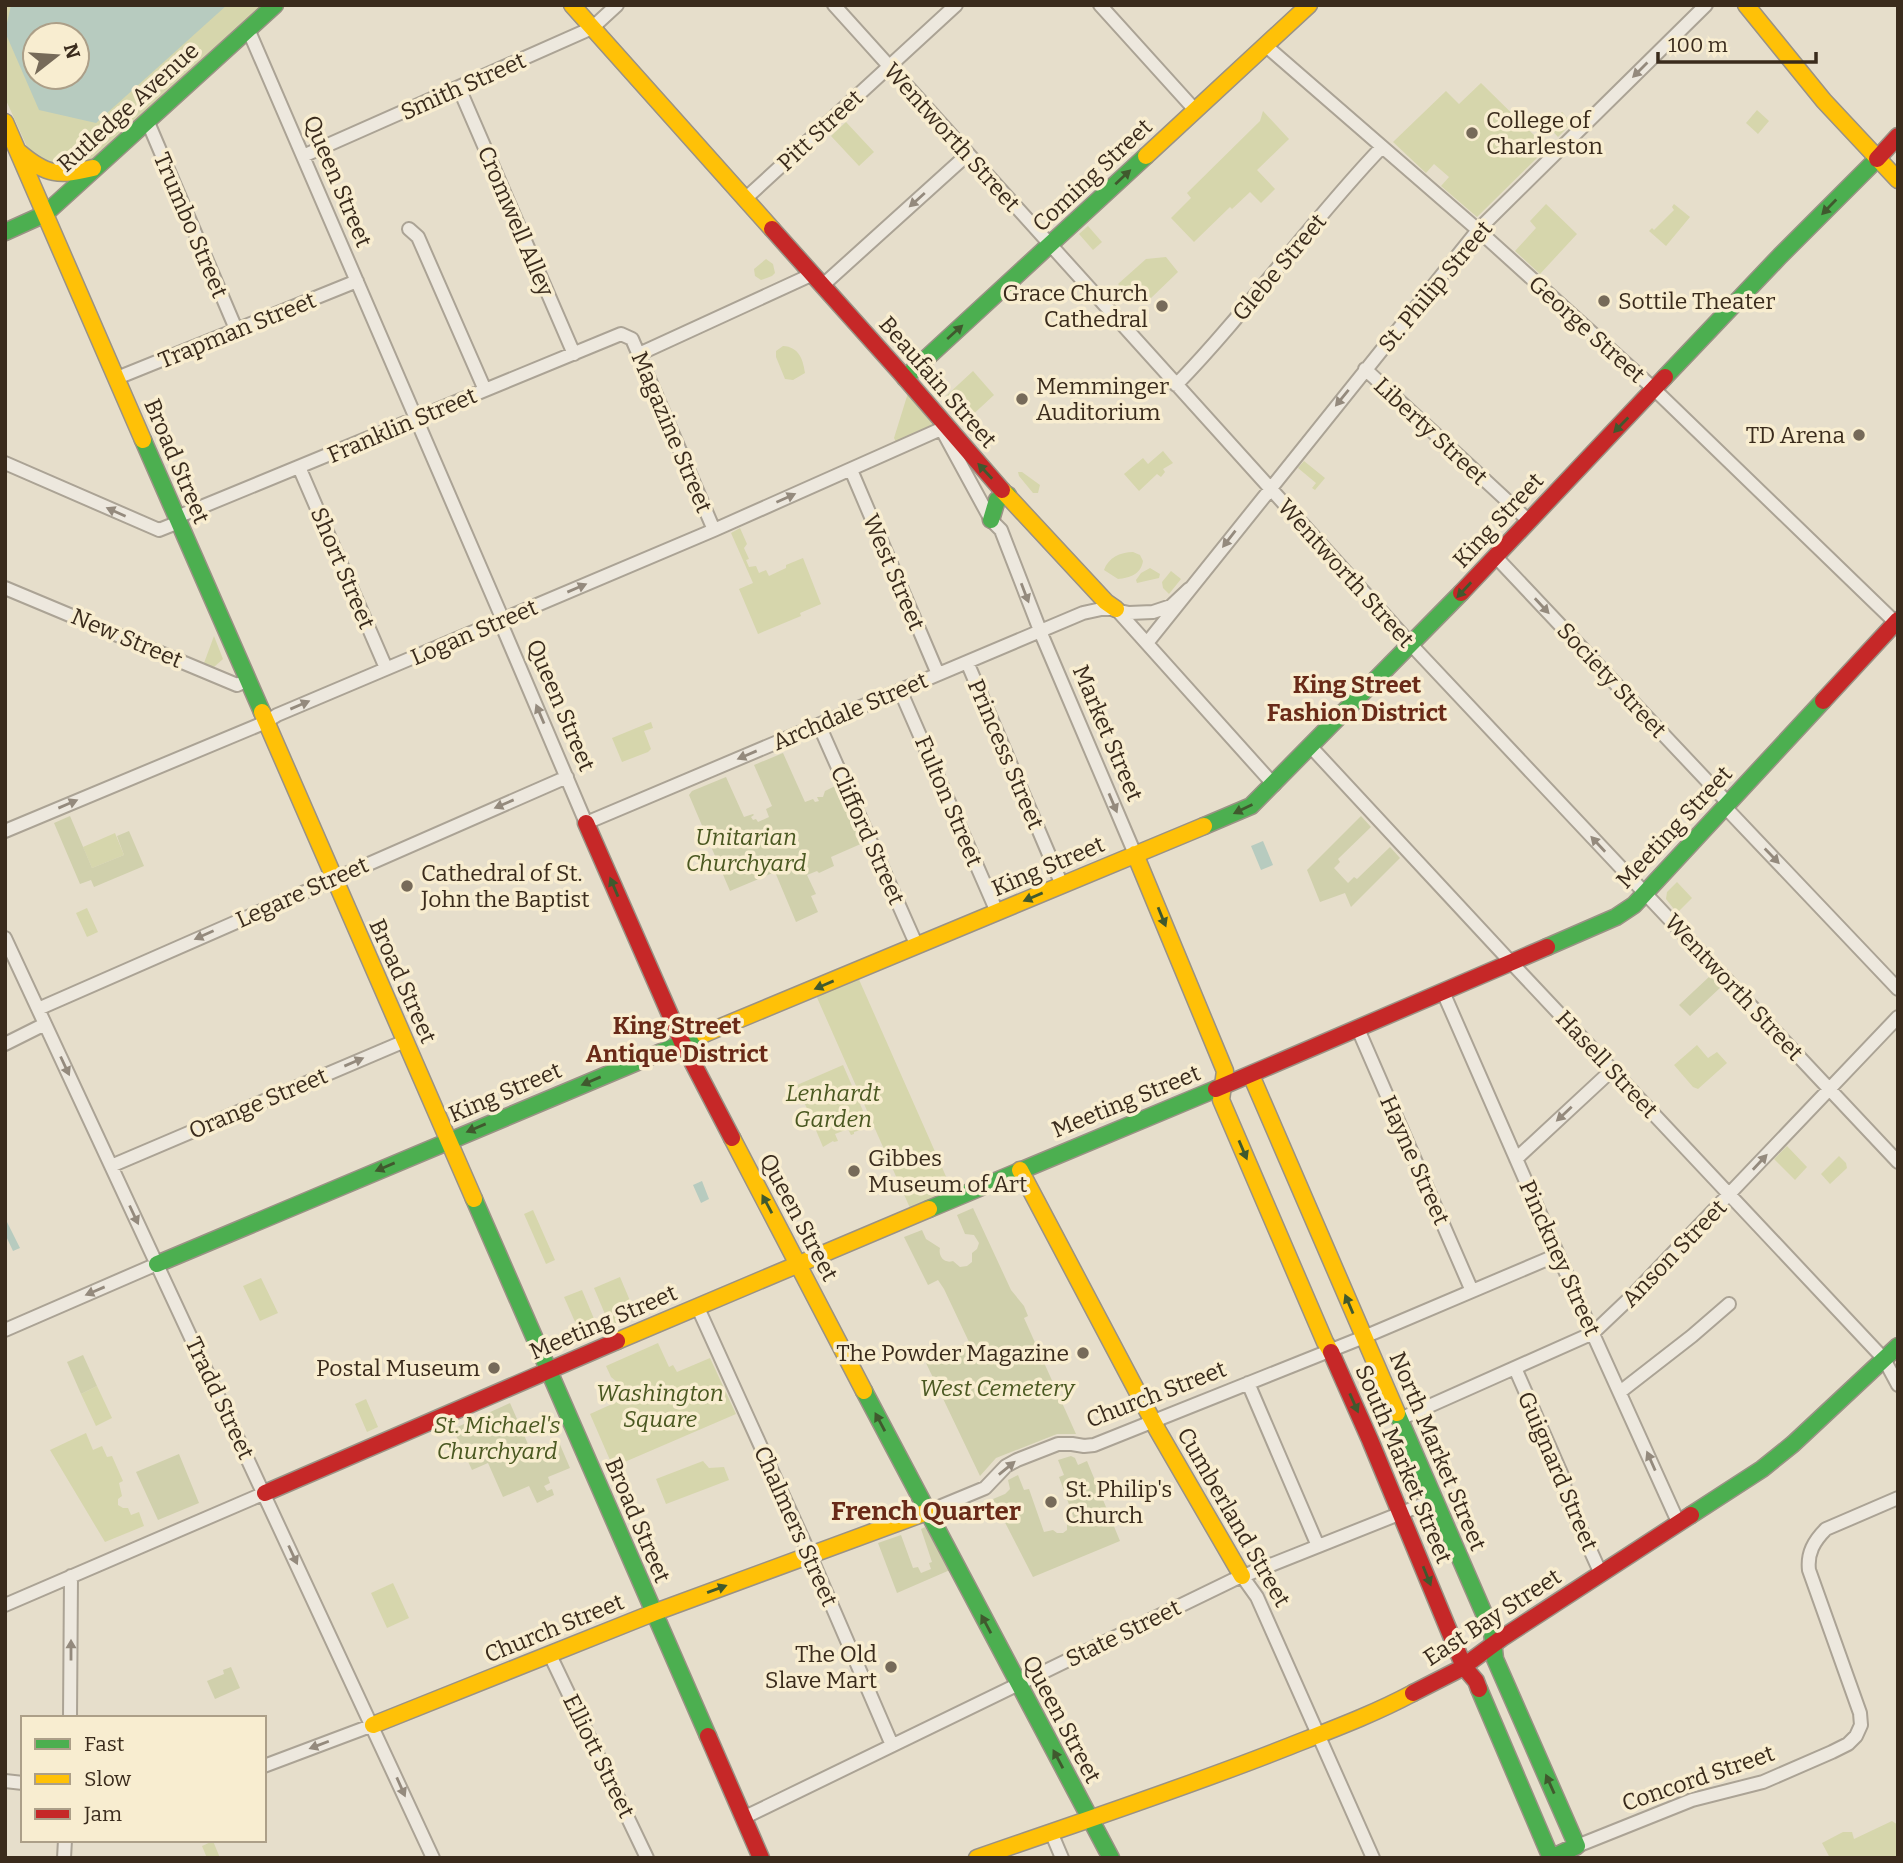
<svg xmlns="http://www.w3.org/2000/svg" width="1903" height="1863" viewBox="0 0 1903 1863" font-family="Bitter,serif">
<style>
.green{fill:#d6d6ac;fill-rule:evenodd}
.cemetery{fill:#d0d0ac}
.water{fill:#b7cbbf;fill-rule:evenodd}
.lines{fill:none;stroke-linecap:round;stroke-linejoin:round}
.street-casing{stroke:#aba395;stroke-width:16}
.fast-casing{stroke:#9a9285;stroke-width:19}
.slow-casing{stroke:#9a9285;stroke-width:19}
.jam-casing{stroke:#9a9285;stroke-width:19}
.street{stroke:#ede8de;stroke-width:12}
.fast{stroke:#4caf50;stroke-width:16}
.slow{stroke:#ffc107;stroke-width:16}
.jam{stroke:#c62828;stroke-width:16}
.oneway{fill:#948a7d}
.oneway2{fill:#40592e}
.poi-dot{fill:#766a59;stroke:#f8edd0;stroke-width:2.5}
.labels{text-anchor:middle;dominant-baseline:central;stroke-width:7;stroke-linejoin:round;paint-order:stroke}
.street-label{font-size:23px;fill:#3a2b1c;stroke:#f8edd0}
.poi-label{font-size:23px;fill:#3a2b1c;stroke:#f8edd0;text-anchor:start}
.park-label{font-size:23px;font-style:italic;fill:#4a5821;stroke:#f8edd0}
.neighbourhood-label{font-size:24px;font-weight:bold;fill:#692a18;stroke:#f8edd0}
.quarter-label{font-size:26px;font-weight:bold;fill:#692a18;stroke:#f8edd0}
</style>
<rect width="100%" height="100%" fill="#e6decb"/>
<path class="green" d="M5 5H264L85 165 79 168 46 164 28 149 5 98ZM35 35H77V77H35Z
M1481 83 1547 148 1477 217 1441 186 1449 177 1434 164 1426 173 1393 142 1446 91 1459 104Z
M1757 110 1769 121 1758 134 1746 123Z
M1263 111 1289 139 1257 170 1275 189 1261 203 1250 192 1232 209 1230 207 1194 242 1171 218 1191 198 1187 193 1260 121Z
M1562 112 1569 120H1573L1571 124 1558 137 1548 126Z
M846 122 874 152 859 166 831 136Z
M1546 204 1577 234 1540 274 1515 251 1536 228 1530 221Z
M1674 204 1690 217 1666 246 1649 231 1652 228 1654 230 1674 210 1672 207Z
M1088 226 1102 242 1093 250 1079 234Z
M1166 257 1178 272 1150 299 1138 286 1128 295 1118 284 1146 259Z
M766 259 773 264 775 273 772 276 761 280 755 276 754 269Z
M783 346C799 347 803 359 805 373L793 380 785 379 776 357V351Z
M973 371 994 395 967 420 946 396Z
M908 393 933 425 896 442 894 438Z
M1163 451 1173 463 1163 469 1165 472 1161 477 1157 474 1139 491 1124 474 1143 458 1148 464Z
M1304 461 1325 478 1315 490 1312 488 1316 483 1298 468Z
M1018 472H1022L1040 485 1038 493H1033L1019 476Z
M740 528 747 544 744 548 749 559 746 560 749 567 756 566 759 573 766 570 769 576 786 568V565L803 558 821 604 800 613 801 616 758 634 739 589 753 583 731 533Z
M1133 552 1140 555 1143 561C1141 574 1130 578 1118 579L1104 570C1108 558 1120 552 1133 552Z
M1150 568 1160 574 1159 578 1137 583 1136 580 1141 573Z
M1171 571 1181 579 1169 594 1163 588 1162 582Z
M214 636 223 659 214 667 204 663Z
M651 722 653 728 644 731 651 749 648 752 622 762 612 738Z
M115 833 124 855 92 868 83 847Z
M1677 882 1692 898 1677 913 1666 899 1667 892Z
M87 908 98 932 87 937 76 913Z
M857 975 952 1190 910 1208 815 993Z
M1697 1045 1708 1058 1717 1052 1727 1063 1698 1089 1693 1087 1674 1065Z
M843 1065 870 1127 854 1132V1134L851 1135 848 1129 835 1134 838 1141 834 1142 833 1141 823 1147 797 1085Z
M1787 1146 1807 1167 1795 1180 1774 1159Z
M1839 1156 1846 1163 1847 1168 1830 1184 1821 1174Z
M533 1210 555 1260 546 1264 524 1214Z
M620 1277 636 1315 610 1326 594 1288Z
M261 1278 278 1313 260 1321 243 1286Z
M582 1290 600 1333 583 1340 564 1297Z
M658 1343 669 1367 673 1365 677 1372 710 1358 736 1414 613 1467 590 1414 621 1400 616 1389 617 1382 611 1377 606 1366Z
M97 1386 112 1418 96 1426 81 1394Z
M366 1399 378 1427 367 1432 355 1404Z
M86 1433 93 1450 102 1446 107 1457 112 1456 123 1481 119 1483 122 1496 118 1499V1505L123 1508H128L131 1515 139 1512 144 1526 105 1542 50 1450Z
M703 1461 709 1468 724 1467 729 1480 666 1504 656 1479Z
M393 1583 409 1618 387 1628 371 1593Z
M1892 1821 1898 1825V1858H1830L1822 1843 1843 1832H1852L1854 1839Z
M213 1841 220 1858H207L202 1846Z"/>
<path class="cemetery" d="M783 753 805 802 813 799 815 802 819 801 817 797H823L825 791 837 785 863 843 831 857 834 866 819 873 817 871 807 875 816 894 811 896 818 912 796 922 775 872 730 891 689 795 692 791 726 777 744 817 753 814 754 815 751 817 753 820 756 819 758 822 769 817 766 809 772 806 754 765Z
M70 816 92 868 124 855 117 836 129 831 144 866 94 887 91 880 80 884 54 823Z
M1361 816 1371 827 1338 859 1340 862 1334 868 1348 883 1354 877 1357 879 1390 847 1400 858 1351 907 1345 893 1320 902 1307 870Z
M473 868 477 878 458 885 454 875Z
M1710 976 1721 987 1690 1016 1679 1005Z
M973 1208 1011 1290 1024 1306 1028 1316 1024 1318 1076 1434H1057L996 1458 980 1476 926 1363 969 1342 944 1289 938 1280 928 1285 904 1237 922 1230 926 1239 940 1248C938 1256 944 1264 953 1261L960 1267 967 1266 972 1262V1253L977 1249 979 1243 974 1235 965 1234 957 1215Z
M83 1355 97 1386 81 1394 67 1362Z
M510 1403 531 1451 538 1448 541 1452 554 1447 552 1442 558 1440 570 1468 548 1477 550 1483 544 1486 547 1491 552 1489 554 1495 537 1503 529 1486 503 1497 488 1463 472 1470 453 1429Z
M179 1454 199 1503 158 1520 136 1472Z
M1071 1456 1075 1458 1078 1465 1087 1461 1120 1541 1033 1577 993 1499 1005 1494 1010 1489 1008 1480 1018 1475 1024 1490 1029 1489 1044 1532 1053 1530 1057 1533H1063L1067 1530V1524L1075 1521 1059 1477 1064 1475 1058 1460Z
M925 1527 950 1570 897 1593 878 1543 901 1535 913 1568 918 1567 921 1573 931 1569 929 1563 932 1562 921 1529Z
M231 1667 240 1688 215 1699 207 1681 224 1674 223 1670Z"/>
<path class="water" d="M11 5H227L96 123 39 110 5 32ZM35 35H77V77H35Z
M1263 841 1273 865 1261 870 1251 846Z
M702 1181 709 1199 701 1203 693 1185Z
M5 1218 20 1248 13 1251 5 1234Z"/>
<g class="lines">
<defs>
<path id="street" d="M834 5 1418 652 1898 1162
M1100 5 1195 110
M248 29 503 620
M1265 45 1478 230 1654 389 1898 625
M459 88 574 354
M147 120 236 329
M303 156 592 28 617 5
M745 199 956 5
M409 229 418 237 485 390
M823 285 968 154
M639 354 813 274
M1365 369 1529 521
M117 378 357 281
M1176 385C1249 310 1309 223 1382 147
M942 430 991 520 1001 530 1043 638 1135 854
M5 463 159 530 179 522
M299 467 386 668
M851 470 938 674
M177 517 621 334 632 339 714 530
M1495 556 1728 803
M5 588 237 685 248 680
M1116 609 1274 785
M500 621 586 823 1083 613 1106 608 1129 613 1153 612 1171 606 1189 589
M1147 643 1478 230 1706 5
M967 662 1062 885
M900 690 997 912
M819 725 917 946
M1311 747 1521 973 1884 1359 1898 1385
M1725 807 1898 989
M5 831 266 722 277 715 714 530 941 429
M5 938 433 1858
M1443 992 1588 1323 1679 1524
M38 1009 567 777
M1358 1029 1472 1291
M5 1044 45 1024
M1516 1159 1612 1070
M111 1166 405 1041
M698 1308 810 1555 892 1745
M5 1330 157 1264
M1515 1368 1564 1480 1565 1494 1601 1574
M1248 1383 1318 1546
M1620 1392 1692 1336 1729 1304
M1400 1419 1593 1333 1632 1296 1898 1017
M927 1512 985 1488 1006 1466 1017 1460 1058 1444H1072L1084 1446 1094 1445 1364 1337 1557 1255
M1242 1576 1257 1597 1373 1858
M5 1605 265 1493
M550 1655 647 1858
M70 1718 71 1576
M264 1766 373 1725
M5 1781 23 1783
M743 1818 1233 1580 1434 1500
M1051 1832 1062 1858
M1577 1846 1692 1800 1763 1782 1832 1752 1848 1744 1856 1736 1861 1725 1860 1713 1809 1570C1807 1553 1814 1541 1826 1529L1898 1498
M64 1858 65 1840"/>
<path id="fast" d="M5 232 45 214 275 5
M1665 377 1780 256 1877 159
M905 378 1146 156
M143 440 262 712
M991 520 997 500 1008 495
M1204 826 1251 806 1461 593
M1547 947 1616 917 1634 905 1823 701
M474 1199 708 1736
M929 1209 1216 1089
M157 1264 704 1034
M864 1391 1111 1858
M1397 1413 1492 1632 1495 1659 1577 1846 1551 1858
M1691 1515 1762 1469 1793 1444 1898 1346
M1479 1689 1551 1858"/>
<path id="slow" d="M572 5 772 229
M1746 5 1824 101 1898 180
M5 122 143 440
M19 152C47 176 59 176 93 168
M1146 156 1309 5
M1002 490 1106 602 1116 609
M262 712 474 1199
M1135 854 1225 1071 1221 1100 1325 1342 1331 1352
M704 1034 1204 826
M1251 1075 1397 1413
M732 1138 864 1391
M1020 1170 1158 1431 1242 1576
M617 1341 929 1209
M373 1725 653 1613 927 1512
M977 1858C1080 1822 1184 1788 1285 1748 1328 1731 1372 1715 1413 1693"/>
<path id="jam" d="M1877 159 1898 136
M772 229 899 371 1002 490
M1461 593 1665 377
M1823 701 1898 620
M586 823 682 1042 732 1138
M1216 1089 1547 947
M1331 1352 1370 1440 1464 1667 1476 1681 1479 1689
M265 1493 617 1341
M1413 1693 1460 1669 1502 1638 1691 1515
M708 1736 761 1858"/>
</defs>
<use href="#street" class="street-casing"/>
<use href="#fast" class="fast-casing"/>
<use href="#slow" class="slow-casing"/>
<use href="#jam" class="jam-casing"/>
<use href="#street" class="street"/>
<use href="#fast" class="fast"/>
<use href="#slow" class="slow"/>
<use href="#jam" class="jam"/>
</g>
<defs><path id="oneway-solid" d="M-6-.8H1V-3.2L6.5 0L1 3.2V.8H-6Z" transform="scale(1.75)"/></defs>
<g class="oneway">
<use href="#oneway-solid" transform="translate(1640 70) rotate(135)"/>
<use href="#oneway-solid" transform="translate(917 200) rotate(138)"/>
<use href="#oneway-solid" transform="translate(1342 398) rotate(129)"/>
<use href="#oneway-solid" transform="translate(786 498) rotate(-24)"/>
<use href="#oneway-solid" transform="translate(116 512) rotate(-156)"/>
<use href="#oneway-solid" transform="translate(1229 539) rotate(128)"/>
<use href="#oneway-solid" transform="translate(577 588) rotate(-23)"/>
<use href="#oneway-solid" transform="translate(1025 593) rotate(69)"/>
<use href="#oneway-solid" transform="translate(1542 606) rotate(47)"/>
<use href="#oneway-solid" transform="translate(300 705) rotate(-23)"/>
<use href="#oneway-solid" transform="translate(540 714) rotate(-113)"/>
<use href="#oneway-solid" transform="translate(747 755) rotate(157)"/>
<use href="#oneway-solid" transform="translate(1113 803) rotate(67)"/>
<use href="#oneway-solid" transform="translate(68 804) rotate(-23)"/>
<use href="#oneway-solid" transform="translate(504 804) rotate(157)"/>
<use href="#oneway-solid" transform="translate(1598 844) rotate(-133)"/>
<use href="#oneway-solid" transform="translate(1772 856) rotate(46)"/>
<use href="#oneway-solid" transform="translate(204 935) rotate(156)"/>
<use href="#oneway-solid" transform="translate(354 1062) rotate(-23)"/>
<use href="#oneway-solid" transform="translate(65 1066) rotate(65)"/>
<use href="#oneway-solid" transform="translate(1564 1114) rotate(137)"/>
<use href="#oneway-solid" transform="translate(1760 1162) rotate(-47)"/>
<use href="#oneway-solid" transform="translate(134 1215) rotate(65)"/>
<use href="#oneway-solid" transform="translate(95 1291) rotate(157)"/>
<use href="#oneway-solid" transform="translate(1651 1461) rotate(-114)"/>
<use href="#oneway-solid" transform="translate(1007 1468) rotate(-39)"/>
<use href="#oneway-solid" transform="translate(293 1555) rotate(65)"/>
<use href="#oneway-solid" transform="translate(71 1650) rotate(-90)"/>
<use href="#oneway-solid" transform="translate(319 1745) rotate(159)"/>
<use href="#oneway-solid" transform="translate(401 1787) rotate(66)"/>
</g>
<g class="oneway2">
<use href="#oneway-solid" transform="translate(1123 177) rotate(-43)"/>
<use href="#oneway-solid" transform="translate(1829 207) rotate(134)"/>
<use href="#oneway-solid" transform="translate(955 332) rotate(-42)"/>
<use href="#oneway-solid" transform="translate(1621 425) rotate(134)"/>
<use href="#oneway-solid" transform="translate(985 471) rotate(-133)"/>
<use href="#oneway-solid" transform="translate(1464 590) rotate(133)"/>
<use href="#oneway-solid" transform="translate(1243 809) rotate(154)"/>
<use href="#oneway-solid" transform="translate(614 887) rotate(-113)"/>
<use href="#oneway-solid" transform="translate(1033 897) rotate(157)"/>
<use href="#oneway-solid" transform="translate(1162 917) rotate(68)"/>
<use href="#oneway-solid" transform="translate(824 985) rotate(157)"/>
<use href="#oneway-solid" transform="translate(591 1081) rotate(157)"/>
<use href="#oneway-solid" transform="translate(476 1128) rotate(157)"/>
<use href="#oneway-solid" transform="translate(1243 1150) rotate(67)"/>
<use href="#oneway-solid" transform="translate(385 1167) rotate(157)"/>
<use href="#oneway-solid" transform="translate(767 1204) rotate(-118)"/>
<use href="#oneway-solid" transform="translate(1349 1304) rotate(-113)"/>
<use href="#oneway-solid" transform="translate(1354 1403) rotate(66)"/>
<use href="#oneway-solid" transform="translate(880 1422) rotate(-118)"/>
<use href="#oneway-solid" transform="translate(1427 1576) rotate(68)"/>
<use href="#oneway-solid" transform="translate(717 1589) rotate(-20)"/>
<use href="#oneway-solid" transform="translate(986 1624) rotate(-118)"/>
<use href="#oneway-solid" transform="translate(1058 1759) rotate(-118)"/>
<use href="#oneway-solid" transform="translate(1550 1784) rotate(-114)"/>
</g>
<g class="poi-dot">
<circle cx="1472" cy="133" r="7"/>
<circle cx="1604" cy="301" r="7"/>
<circle cx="1162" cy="306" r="7"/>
<circle cx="1022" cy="399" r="7"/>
<circle cx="1859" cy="435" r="7"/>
<circle cx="407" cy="886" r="7"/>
<circle cx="854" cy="1171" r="7"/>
<circle cx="1083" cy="1353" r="7"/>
<circle cx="494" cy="1368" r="7"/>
<circle cx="1051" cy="1502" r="7"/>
<circle cx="891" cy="1667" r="7"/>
</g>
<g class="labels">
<g class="street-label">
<text transform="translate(463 86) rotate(-24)">Smith Street</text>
<text transform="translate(128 107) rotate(-42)">Rutledge Avenue</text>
<text transform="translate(820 130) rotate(-43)">Pitt Street</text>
<text transform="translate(952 137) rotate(48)">Wentworth Street</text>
<text transform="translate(1092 175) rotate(-43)">Coming Street</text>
<text transform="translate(338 181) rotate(67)">Queen Street</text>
<text transform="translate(516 221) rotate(67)">Cromwell Alley</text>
<text transform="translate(191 225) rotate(67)">Trumbo Street</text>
<text transform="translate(1279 267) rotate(-50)">Glebe Street</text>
<text transform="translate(1435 286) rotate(-50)">St. Philip Street</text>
<text transform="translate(1587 329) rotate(42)">George Street</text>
<text transform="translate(237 330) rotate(-22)">Trapman Street</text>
<text transform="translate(938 382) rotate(49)">Beaufain Street</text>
<text transform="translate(402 425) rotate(-23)">Franklin Street</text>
<text transform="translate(1431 431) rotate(43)">Liberty Street</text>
<text transform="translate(672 432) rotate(67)">Magazine Street</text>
<text transform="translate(177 461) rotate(67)">Broad Street</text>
<text transform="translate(1498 520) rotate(-47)">King Street</text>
<text transform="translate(343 568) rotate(67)">Short Street</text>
<text transform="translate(894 572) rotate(67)">West Street</text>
<text transform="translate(1346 573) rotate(48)">Wentworth Street</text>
<text transform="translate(474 632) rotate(-23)">Logan Street</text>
<text transform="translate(127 638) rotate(23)">New Street</text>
<text transform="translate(1612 680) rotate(47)">Society Street</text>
<text transform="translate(561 705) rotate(67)">Queen Street</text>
<text transform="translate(850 711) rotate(-23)">Archdale Street</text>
<text transform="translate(1108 733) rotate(67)">Market Street</text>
<text transform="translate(1006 754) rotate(67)">Princess Street</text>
<text transform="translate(949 801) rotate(67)">Fulton Street</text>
<text transform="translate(1674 827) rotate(-47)">Meeting Street</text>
<text transform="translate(868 835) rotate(66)">Clifford Street</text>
<text transform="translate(1048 866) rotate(-23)">King Street</text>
<text transform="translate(302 892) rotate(-24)">Legare Street</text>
<text transform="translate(403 981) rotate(66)">Broad Street</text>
<text transform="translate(1734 987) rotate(47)">Wentworth Street</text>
<text transform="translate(1607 1064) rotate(47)">Hasell Street</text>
<text transform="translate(505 1092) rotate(-23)">King Street</text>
<text transform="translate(1126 1101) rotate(-22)">Meeting Street</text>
<text transform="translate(258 1103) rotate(-23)">Orange Street</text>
<text transform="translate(1415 1160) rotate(66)">Hayne Street</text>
<text transform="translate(799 1217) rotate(62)">Queen Street</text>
<text transform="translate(1674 1253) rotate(-46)">Anson Street</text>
<text transform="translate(1560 1258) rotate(66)">Pinckney Street</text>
<text transform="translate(603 1322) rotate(-23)">Meeting Street</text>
<text transform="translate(1156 1394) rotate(-21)">Church Street</text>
<text transform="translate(220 1398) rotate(65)">Tradd Street</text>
<text transform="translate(1438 1451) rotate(67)">North Market Street</text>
<text transform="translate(1404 1464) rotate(67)">South Market Street</text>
<text transform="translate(1558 1471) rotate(67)">Guignard Street</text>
<text transform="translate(1234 1517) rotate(60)">Cumberland Street</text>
<text transform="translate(638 1520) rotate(67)">Broad Street</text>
<text transform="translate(796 1526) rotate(66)">Chalmers Street</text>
<text transform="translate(1492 1617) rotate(-33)">East Bay Street</text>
<text transform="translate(554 1628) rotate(-22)">Church Street</text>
<text transform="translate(1123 1633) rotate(-26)">State Street</text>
<text transform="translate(1062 1719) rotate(62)">Queen Street</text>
<text transform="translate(599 1756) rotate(64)">Elliott Street</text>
<text transform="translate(1698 1778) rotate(-19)">Concord Street</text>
</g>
<g class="poi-label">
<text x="1486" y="120">College of<tspan x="1486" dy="26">Charleston</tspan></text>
<text x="1148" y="293" text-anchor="end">Grace Church<tspan x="1148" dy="26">Cathedral</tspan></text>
<text x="1618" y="301">Sottile Theater</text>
<text x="1036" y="386">Memminger<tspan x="1036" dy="26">Auditorium</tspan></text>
<text x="1845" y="435" text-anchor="end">TD Arena</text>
<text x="421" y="873">Cathedral of St.<tspan x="421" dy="26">John the Baptist</tspan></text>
<text x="868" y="1158">Gibbes<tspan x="868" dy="26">Museum of Art</tspan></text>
<text x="1069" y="1353" text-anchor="end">The Powder Magazine</text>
<text x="480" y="1368" text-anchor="end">Postal Museum</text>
<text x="1065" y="1489">St. Philip's<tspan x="1065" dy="26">Church</tspan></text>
<text x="877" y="1654" text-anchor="end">The Old<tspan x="877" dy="26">Slave Mart</tspan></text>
</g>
<g class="park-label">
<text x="746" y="837">Unitarian<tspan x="746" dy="26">Churchyard</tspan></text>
<text x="833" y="1093">Lenhardt<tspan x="833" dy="26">Garden</tspan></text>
<text x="997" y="1388">West Cemetery</text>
<text x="660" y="1393">Washington<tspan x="660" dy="26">Square</tspan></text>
<text x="497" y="1425">St. Michael's<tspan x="497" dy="26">Churchyard</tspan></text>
</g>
<g class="neighbourhood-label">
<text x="1357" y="685">King Street<tspan x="1357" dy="28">Fashion District</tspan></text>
<text x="677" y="1026">King Street<tspan x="677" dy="28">Antique District</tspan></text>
</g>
<g class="quarter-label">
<text x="926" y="1511">French Quarter</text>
</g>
</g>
<rect width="1903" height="1863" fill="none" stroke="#3a2b1c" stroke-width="14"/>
<rect x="21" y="1716" width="245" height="126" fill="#f8edd0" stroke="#ac9f88" stroke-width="2"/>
<rect x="35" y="1739" width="35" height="10" fill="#4caf50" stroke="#ac9f88" stroke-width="2"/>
<text x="84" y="1751" font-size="21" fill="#3a2b1c">Fast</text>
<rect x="35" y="1774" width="35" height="10" fill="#ffc107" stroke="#ac9f88" stroke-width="2"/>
<text x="84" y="1786" font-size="21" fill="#3a2b1c">Slow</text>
<rect x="35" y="1809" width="35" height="10" fill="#c62828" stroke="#ac9f88" stroke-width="2"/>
<text x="84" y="1821" font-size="21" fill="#3a2b1c">Jam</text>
<g transform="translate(56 56) rotate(73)"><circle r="33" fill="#f8edd0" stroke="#ac9f88" stroke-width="2"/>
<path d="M0-5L12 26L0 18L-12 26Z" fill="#766a59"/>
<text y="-10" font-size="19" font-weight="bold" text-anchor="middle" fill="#3a2b1c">N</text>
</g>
<path d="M1658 52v10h158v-10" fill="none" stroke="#3a2b1c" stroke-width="3.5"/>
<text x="1668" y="52" font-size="21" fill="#3a2b1c" stroke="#f8edd0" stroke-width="5" paint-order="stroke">100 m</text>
</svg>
